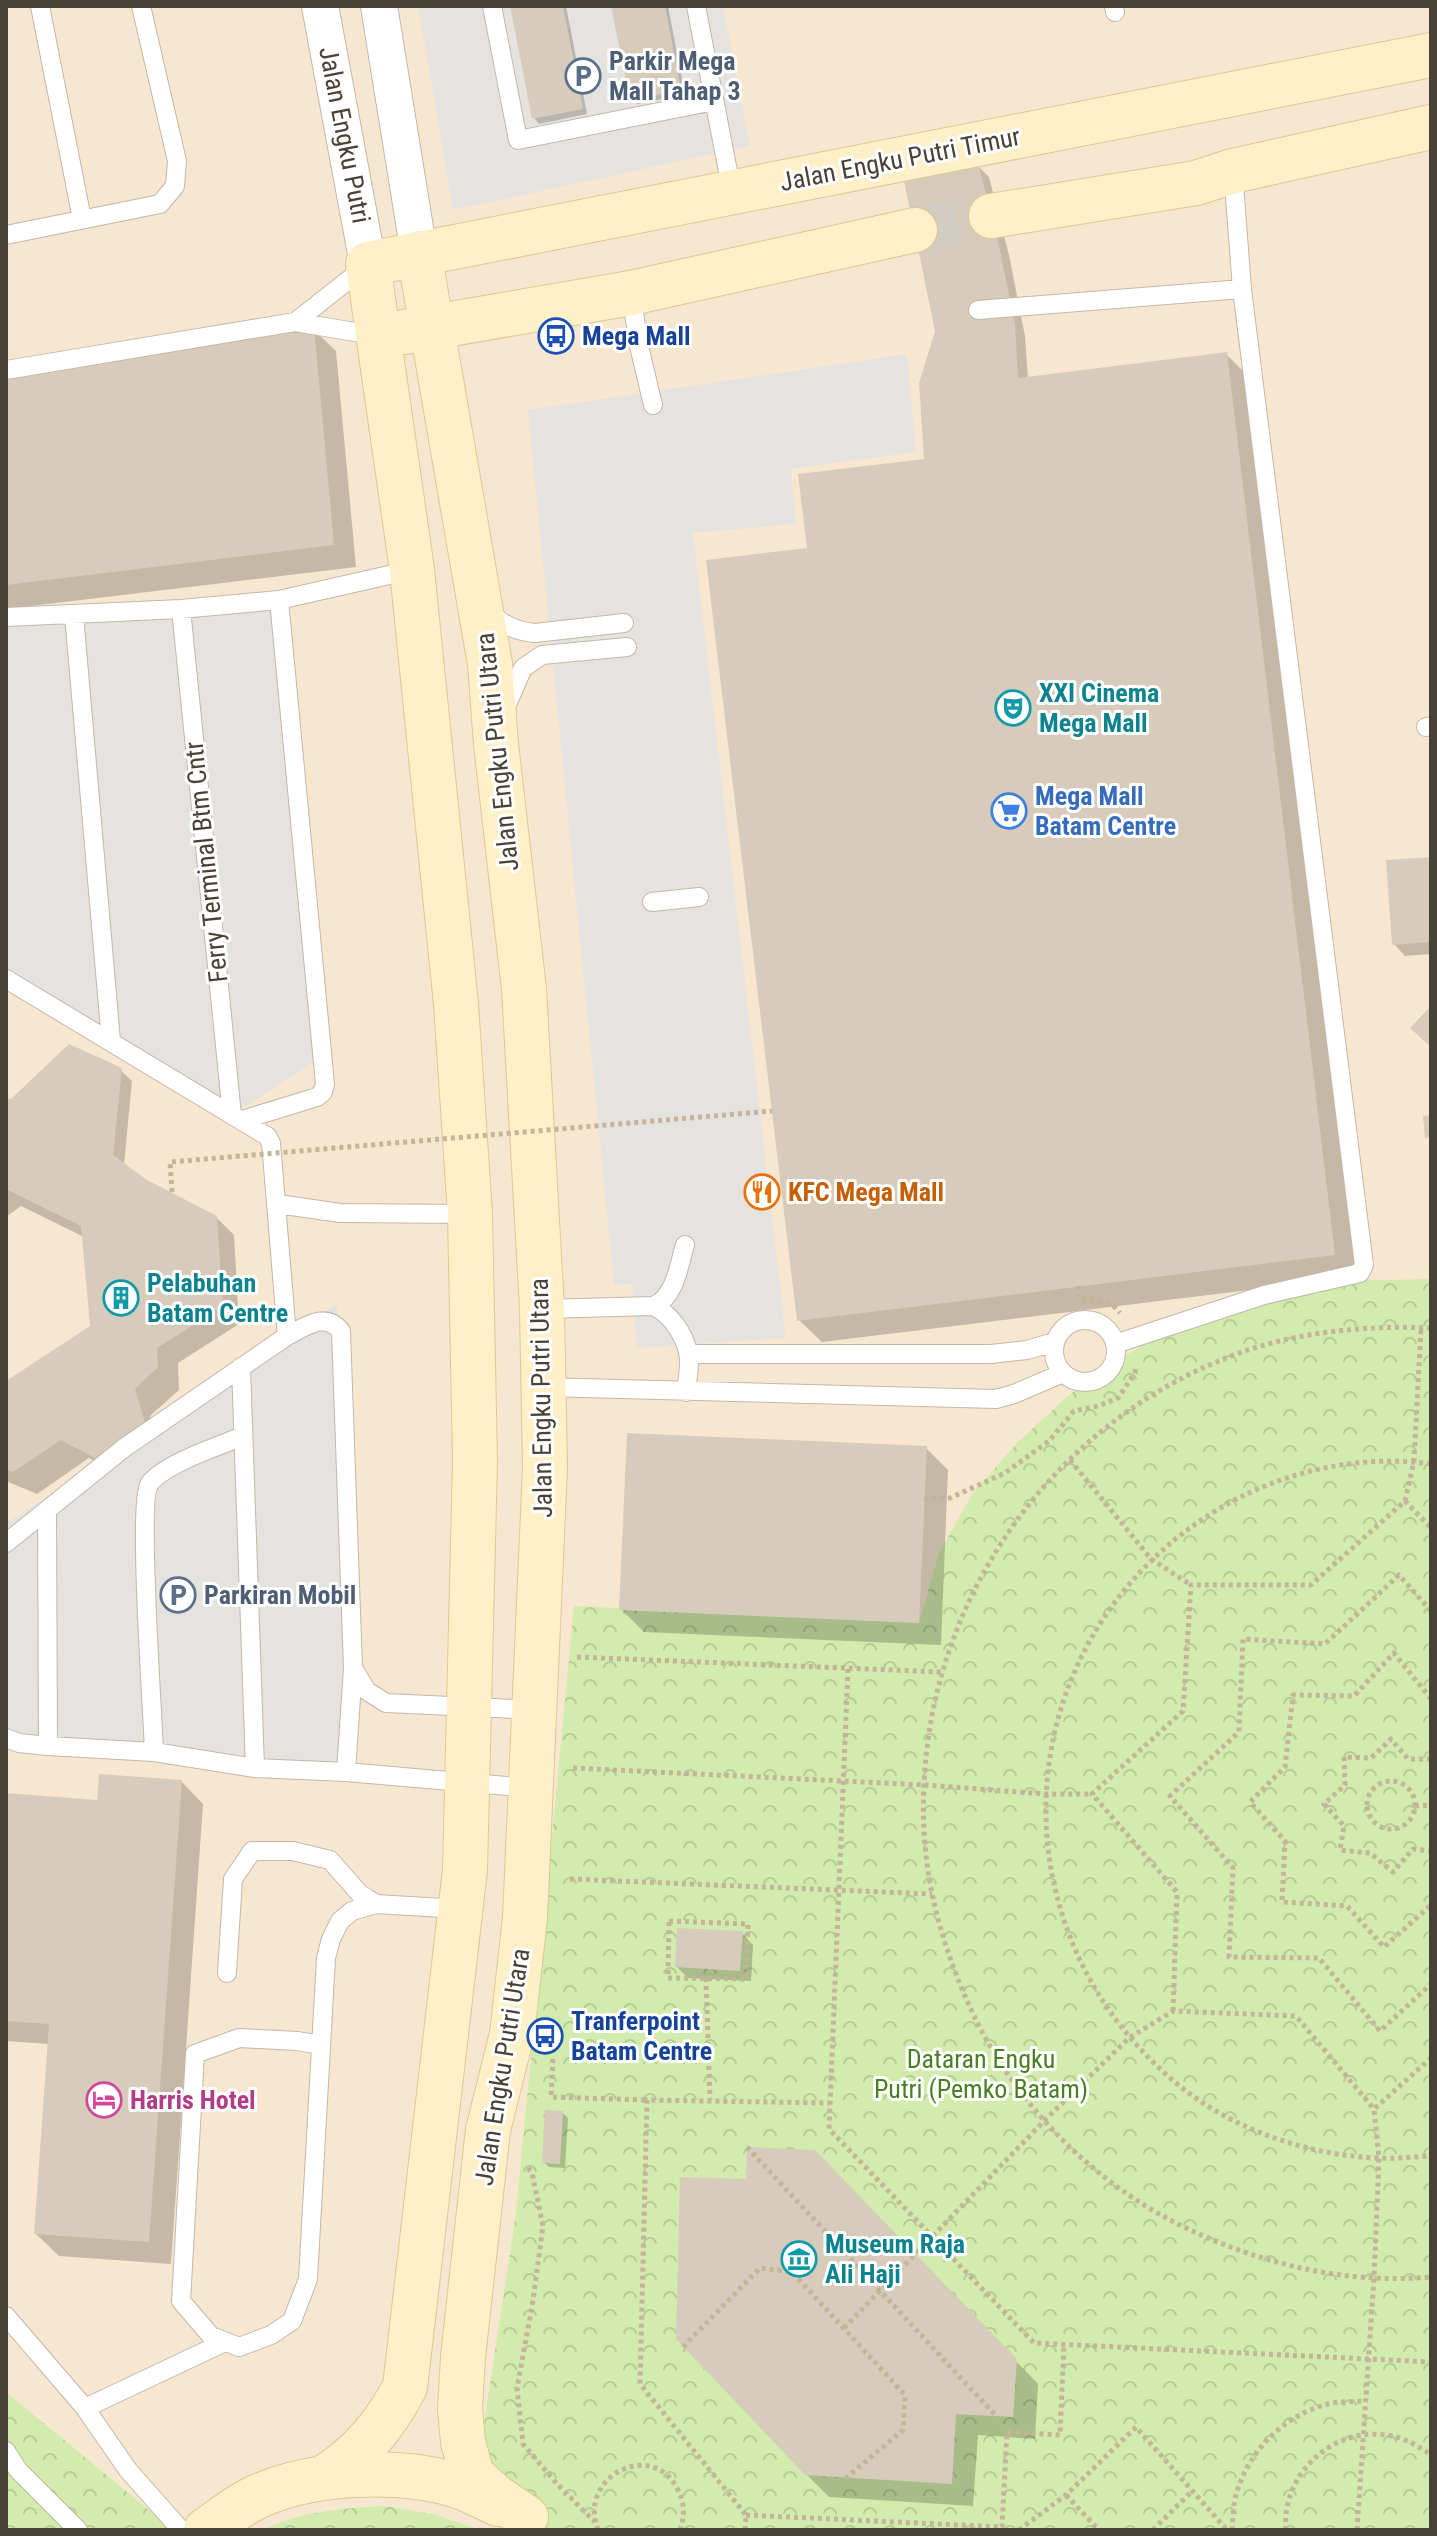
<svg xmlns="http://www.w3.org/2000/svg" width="1437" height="2536" viewBox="0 0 1437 2536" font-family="'Roboto Condensed',sans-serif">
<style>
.commercial{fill:#f8e7d0}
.forest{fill:url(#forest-crowns)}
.parking{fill:#e5e3df}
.shadow{fill:#0003}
.building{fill:#d7ccbb}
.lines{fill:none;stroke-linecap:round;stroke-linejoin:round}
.secondary-tunnel{stroke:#d2cdc3;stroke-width:44;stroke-dasharray:44 22;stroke-linecap:butt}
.service-casing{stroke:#c1b8a9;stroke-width:20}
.minor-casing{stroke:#c1b8a9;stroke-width:38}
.secondary-casing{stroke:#dcc795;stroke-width:46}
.path{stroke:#c4b499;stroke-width:5;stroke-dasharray:4 4;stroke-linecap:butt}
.service{stroke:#fff;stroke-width:18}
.minor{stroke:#fff;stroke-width:36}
.secondary{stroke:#fff0c7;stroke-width:44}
.path-bridge{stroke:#c4b499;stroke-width:5;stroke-dasharray:4 4;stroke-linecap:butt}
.labels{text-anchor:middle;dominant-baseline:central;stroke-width:6;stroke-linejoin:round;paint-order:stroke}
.service-label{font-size:26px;font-weight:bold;fill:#4e5e75;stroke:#fff;text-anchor:start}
.street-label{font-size:26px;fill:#484135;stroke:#fff}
.transit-label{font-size:26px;font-weight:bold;fill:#164399;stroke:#fff;text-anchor:start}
.culture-label{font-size:26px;font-weight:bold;fill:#0d838f;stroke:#fff;text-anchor:start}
.shop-label{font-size:26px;font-weight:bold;fill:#366cbe;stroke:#fff;text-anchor:start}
.food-label{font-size:26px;font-weight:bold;fill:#c56008;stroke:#fff;text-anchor:start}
.park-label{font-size:26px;fill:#487f23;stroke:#fff}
.hotel-label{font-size:26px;font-weight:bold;fill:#b23c85;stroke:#fff;text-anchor:start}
</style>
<defs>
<pattern id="forest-crowns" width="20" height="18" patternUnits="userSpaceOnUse" patternTransform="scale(2)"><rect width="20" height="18" fill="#d1ecac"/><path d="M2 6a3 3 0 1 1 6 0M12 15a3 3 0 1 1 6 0" fill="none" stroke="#b5cc95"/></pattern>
</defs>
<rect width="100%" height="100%" fill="#f5f0e7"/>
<path class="commercial" d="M6 6H1431V2530H6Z"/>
<path class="forest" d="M1431 1279V2530H528L480 2450 516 2213 574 1606 919 1623 939 1553 973 1493 1018 1442 1069 1395 1126 1355 1183 1323 1337 1281Z
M6 2392 173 2530H6Z
M385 2506 437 2515 479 2530H263C302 2511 343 2508 385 2506Z"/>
<path class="parking" d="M418 6H723L750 146 453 210Z
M907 354 916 452 791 469 796 524 693 533 786 1338 637 1348 632 1284 614 1285 528 410Z
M279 600 324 1055 232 1115 6 979V617Z
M337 1303 353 1668 346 1772 6 1742V1523L150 1431Z"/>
<path class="shadow" d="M512 6H566L587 114 539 124 534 118Z
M613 6H668L685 95 637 104 632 99Z
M977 165 989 177 1009 255 1025 336 1028 379 1226 354 1249 377 1357 1277 822 1342 799 1320 809 549 927 464 937 331Z
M313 329 336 351 356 567 6 609V377Z
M1431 859V954L1405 956 1394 944Z
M120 1070 132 1081 124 1165 147 1182 216 1217 234 1235 239 1324 178 1363 179 1390 150 1416 156 1435 108 1469 89 1458 37 1494 6 1481V1383L92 1327 84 1237 21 1206 6 1217V1100L11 1101Z
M926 1448 948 1470 941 1645 644 1632 621 1609Z
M181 1781 203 1804 171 2264 59 2256 36 2234 49 2044 6 2041V1795L99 1802Z
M742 1933 753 1945 751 1981 688 1978 677 1967Z
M563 2113 568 2118 565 2168 549 2167 544 2162Z
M837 2175 1038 2384 1035 2439 978 2435 973 2506 829 2497 806 2474 748 2181Z"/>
<path class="building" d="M510 6H563L583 109 532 119Z
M611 6H665L681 90 630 100Z
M978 163 998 242 1015 324 1018 378 1227 352 1335 1255 797 1321 706 560 807 548 798 474 924 459 919 383 935 331 904 181Z
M314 327 334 545 6 585V375Z
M1431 857V942L1392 945 1386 860Z
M1431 1006V1047L1410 1028Z
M69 1044 122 1068 113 1155 147 1180 217 1216 223 1306 157 1348 158 1367 135 1389 145 1423 95 1458 61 1440 13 1472 6 1469V1381L90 1326 81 1226 6 1189V1098L11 1099Z
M1431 1115V1137L1425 1138 1423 1116Z
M627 1433 927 1446 919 1623 619 1610Z
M99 1774 182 1780 149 2242 34 2234 49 2024 6 2021V1793L97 1800Z
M677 1928 743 1931 740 1971 675 1967Z
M545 2110 563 2111 560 2164 542 2163Z
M747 2147 815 2150 1017 2359 1013 2417 956 2414 952 2484 805 2475 676 2339 680 2177 746 2179Z"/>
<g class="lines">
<path class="secondary-tunnel" d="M915 230 991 216"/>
<defs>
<path id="service" d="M40 6 82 219
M492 6 518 140 714 101
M696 6 732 192
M1114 6 1115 12
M6 235 160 204 175 186 177 161 141 6
M631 293 639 346 653 405
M978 310 1242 289
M295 322 365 267
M6 370 295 322 379 336
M181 609 232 1115
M487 609C501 624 514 631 535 633L624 623
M74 615 111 1041
M6 617 181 609 279 600 411 570
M505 709 523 668 542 655 627 647
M1426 727 1431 726
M652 902 699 897
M6 979 267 1136 271 1143 287 1336 124 1448 6 1543
M242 1120 317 1097 323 1092 325 1084 279 600
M278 1204 340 1213 470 1214
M653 1306C670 1313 684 1334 688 1352 691 1364 687 1380 686 1392
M542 1309 653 1306C675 1298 679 1265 685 1245
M1054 1351a31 31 0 1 1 62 0a31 31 0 1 1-62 0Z
M287 1336C305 1327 325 1311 341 1331L353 1668 346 1772
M1115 1344 1264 1295 1360 1273 1364 1265 1242 289 1233 171
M689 1354H991L1027 1350 1054 1342
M241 1367 255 1768
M544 1387 996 1399 1014 1394 1063 1373
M47 1510 48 1746
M353 1668 367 1691 386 1703 535 1710
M6 1738 19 1743 48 1746 154 1752 255 1768 346 1772 531 1788
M154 1752C153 1716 137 1499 150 1483 166 1463 219 1446 243 1436
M227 1973 233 1879 252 1851H293L330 1860 360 1894 376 1904
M321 2045 297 2041 239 2038 195 2054 181 2301 211 2336 239 2347 271 2335 292 2321 308 2279 326 1958 331 1939 340 1921 352 1911 376 1904 460 1909
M6 2316 85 2408 128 2470 181 2530
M85 2408 225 2342
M6 2451 18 2470 78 2530"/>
<path id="minor" d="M320 6 368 264
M379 6 419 253"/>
<path id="secondary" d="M991 216 1196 183 1233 171 1431 127
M419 253 490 664 496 744 524 989 542 1309 545 1468 525 1918 512 2034 488 2130 463 2357 460 2409 463 2442 472 2475 496 2497 526 2517
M404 332 631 293 915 230
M325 2477C361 2454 385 2425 405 2387L465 1870 475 1461 470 1214 456 1004 412 570 368 264 1431 55
M206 2530C219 2521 233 2510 247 2502 303 2471 404 2466 464 2488 475 2493 487 2499 498 2504"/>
</defs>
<use href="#service" class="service-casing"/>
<use href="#minor" class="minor-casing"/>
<use href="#secondary" class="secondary-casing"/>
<path class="path" d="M1078 1286 1080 1299 1111 1303 1120 1313
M1431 1328C1364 1325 1294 1332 1231 1356 1037 1431 914 1623 924 1830 927 1895 947 1960 975 2018 1017 2104 1089 2178 1174 2222 1253 2262 1342 2285 1431 2277
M1070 1460 1151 1559 1191 1585
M1431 1464C1360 1454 1284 1471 1222 1507 1042 1612 991 1842 1111 2013 1140 2053 1178 2090 1221 2114 1268 2140 1324 2156 1377 2158 1395 2159 1413 2157 1431 2156
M924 1499 950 1498 1005 1473 1049 1441 1074 1411 1098 1406 1118 1398 1135 1373 1136 1366
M1405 1501 1414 1461 1421 1328
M1431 1611 1399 1575 1325 1644 1243 1639 1239 1732 1170 1796 1233 1868 1229 1957 1319 1958 1380 2031 1431 1984
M577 1657 941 1672
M848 1669 829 2129 1034 2343 1431 2362
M1431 1699 1394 1653 1354 1696 1293 1695 1285 1767 1250 1802 1285 1841 1282 1902 1347 1906 1384 1947 1431 1905
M1431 1759H1408L1391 1739 1371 1758 1344 1757 1345 1785 1324 1804 1344 1826 1340 1850 1370 1853 1393 1872 1413 1849 1431 1851
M573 1768 925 1785 1046 1794H1092
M1367 1805a24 24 0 1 1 48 0a24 24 0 1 1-48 0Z
M1415 1806 1431 1805
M570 1879 932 1894
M669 1921 748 1924 746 1979 668 1978Z
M706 1978 710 2100
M1173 2011 1177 1892 1092 1794 1183 1711 1191 1585H1311L1405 1501 1431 1528
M553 2059 551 2097 647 2100
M747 2147 996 2416
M528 2168 532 2173 543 2226 532 2307 517 2388 523 2444 558 2485 595 2522
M844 2328 1045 2120 1129 2038 1173 2011 1296 2016 1374 2109 1431 2058
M683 2347 760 2268 792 2272 905 2395 903 2430 846 2478
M1066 2495 1099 2530
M746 2515 1002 2527 1007 2432 1060 2435 1064 2345
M598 2530C577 2477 651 2439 677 2488 685 2503 685 2515 680 2530
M745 2530 746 2515 640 2384 647 2100 830 2103
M1019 2530 1066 2495 1136 2427 1227 2530
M1153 2530 1192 2491
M1232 2530C1233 2520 1233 2508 1235 2499 1246 2453 1282 2416 1328 2404 1339 2401 1353 2402 1365 2401
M1286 2530C1281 2476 1331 2427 1386 2435 1403 2437 1417 2445 1431 2455
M1357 2530 1374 2278 1379 2158 1374 2109"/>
<use href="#service" class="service"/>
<use href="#minor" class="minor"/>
<use href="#secondary" class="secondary"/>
<path class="path-bridge" d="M172 1192 170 1162 772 1111"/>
</g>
<defs>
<symbol id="parking-ring" viewBox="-11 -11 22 22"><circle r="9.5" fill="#fff" stroke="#5c6f8a" stroke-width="1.5"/><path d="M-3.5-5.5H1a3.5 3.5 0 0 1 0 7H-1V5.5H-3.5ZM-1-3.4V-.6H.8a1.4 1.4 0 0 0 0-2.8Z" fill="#5c6f8a"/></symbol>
<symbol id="bus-ring" viewBox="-11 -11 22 22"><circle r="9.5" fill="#fff" stroke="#1a4fb4" stroke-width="1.5"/><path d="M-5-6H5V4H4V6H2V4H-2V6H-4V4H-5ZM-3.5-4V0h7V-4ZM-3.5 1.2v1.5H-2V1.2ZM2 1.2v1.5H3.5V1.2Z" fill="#1a4fb4"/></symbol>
<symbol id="theatre-ring" viewBox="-11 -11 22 22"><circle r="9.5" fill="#fff" stroke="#0f9aa8" stroke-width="1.5"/><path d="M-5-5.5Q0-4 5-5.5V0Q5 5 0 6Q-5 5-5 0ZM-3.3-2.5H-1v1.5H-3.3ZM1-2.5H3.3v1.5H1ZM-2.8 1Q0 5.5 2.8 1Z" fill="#0f9aa8"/></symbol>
<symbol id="supermarket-ring" viewBox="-11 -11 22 22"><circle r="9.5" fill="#fff" stroke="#3f7fe0" stroke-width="1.5"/><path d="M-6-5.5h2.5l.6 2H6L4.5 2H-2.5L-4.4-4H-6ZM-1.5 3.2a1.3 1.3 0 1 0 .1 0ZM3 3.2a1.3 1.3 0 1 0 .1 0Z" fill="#3f7fe0"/></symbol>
<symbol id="restaurant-ring" viewBox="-11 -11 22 22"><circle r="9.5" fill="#fff" stroke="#e8710a" stroke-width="1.5"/><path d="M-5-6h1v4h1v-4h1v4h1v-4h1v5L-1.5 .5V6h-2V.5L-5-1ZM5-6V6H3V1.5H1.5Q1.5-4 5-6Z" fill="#e8710a"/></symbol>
<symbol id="building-ring" viewBox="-11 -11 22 22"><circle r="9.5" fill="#fff" stroke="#0f9aa8" stroke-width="1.5"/><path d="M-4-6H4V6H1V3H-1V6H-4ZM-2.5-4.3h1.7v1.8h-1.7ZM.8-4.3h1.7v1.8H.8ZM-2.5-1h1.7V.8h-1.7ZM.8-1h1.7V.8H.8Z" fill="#0f9aa8"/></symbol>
<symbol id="hotel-ring" viewBox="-11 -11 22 22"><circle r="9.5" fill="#fff" stroke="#d1479c" stroke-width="1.5"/><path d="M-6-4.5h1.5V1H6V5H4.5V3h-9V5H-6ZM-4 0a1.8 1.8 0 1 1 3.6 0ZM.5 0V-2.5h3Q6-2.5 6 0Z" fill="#d1479c"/></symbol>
<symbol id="museum-ring" viewBox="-11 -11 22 22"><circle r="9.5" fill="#fff" stroke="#0f9aa8" stroke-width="1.5"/><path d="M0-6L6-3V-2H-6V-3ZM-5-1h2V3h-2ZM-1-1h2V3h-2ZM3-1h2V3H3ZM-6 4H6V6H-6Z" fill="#0f9aa8"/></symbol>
</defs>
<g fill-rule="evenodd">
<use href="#parking-ring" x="563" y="56" width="40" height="40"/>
<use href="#bus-ring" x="536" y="316" width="40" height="40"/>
<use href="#theatre-ring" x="993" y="688" width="40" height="40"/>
<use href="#supermarket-ring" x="989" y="791" width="40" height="40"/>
<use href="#restaurant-ring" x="742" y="1172" width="40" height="40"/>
<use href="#building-ring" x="101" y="1278" width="40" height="40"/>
<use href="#parking-ring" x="158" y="1575" width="40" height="40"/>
<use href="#bus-ring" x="525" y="2016" width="40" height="40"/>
<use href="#hotel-ring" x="84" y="2080" width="40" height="40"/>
<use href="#museum-ring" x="779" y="2239" width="40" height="40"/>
</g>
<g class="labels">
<g class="service-label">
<text x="609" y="61">Parkir Mega<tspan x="609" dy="30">Mall Tahap 3</tspan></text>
<text x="204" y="1595">Parkiran Mobil</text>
</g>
<g class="street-label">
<text transform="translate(345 135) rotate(79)">Jalan Engku Putri</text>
<text transform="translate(900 159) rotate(-11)">Jalan Engku Putri Timur</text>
<text transform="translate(497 752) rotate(-96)">Jalan Engku Putri Utara</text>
<text transform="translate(206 862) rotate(-96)">Ferry Terminal Btm Cntr</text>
<text transform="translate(541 1398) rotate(-91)">Jalan Engku Putri Utara</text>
<text transform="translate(502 2067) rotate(-81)">Jalan Engku Putri Utara</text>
</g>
<g class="transit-label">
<text x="582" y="336">Mega Mall</text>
<text x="571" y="2021">Tranferpoint<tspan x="571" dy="30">Batam Centre</tspan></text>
</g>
<g class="culture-label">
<text x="1039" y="693">XXI Cinema<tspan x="1039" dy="30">Mega Mall</tspan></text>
<text x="147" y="1283">Pelabuhan<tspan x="147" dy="30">Batam Centre</tspan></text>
<text x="825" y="2244">Museum Raja<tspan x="825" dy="30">Ali Haji</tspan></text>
</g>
<g class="shop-label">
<text x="1035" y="796">Mega Mall<tspan x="1035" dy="30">Batam Centre</tspan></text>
</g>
<g class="food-label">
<text x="788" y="1192">KFC Mega Mall</text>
</g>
<g class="park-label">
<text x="981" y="2059">Dataran Engku<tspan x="981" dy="30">Putri (Pemko Batam)</tspan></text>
</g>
<g class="hotel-label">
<text x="130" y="2100">Harris Hotel</text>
</g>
</g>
<rect width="1437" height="2536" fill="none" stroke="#484135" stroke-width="16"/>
</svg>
